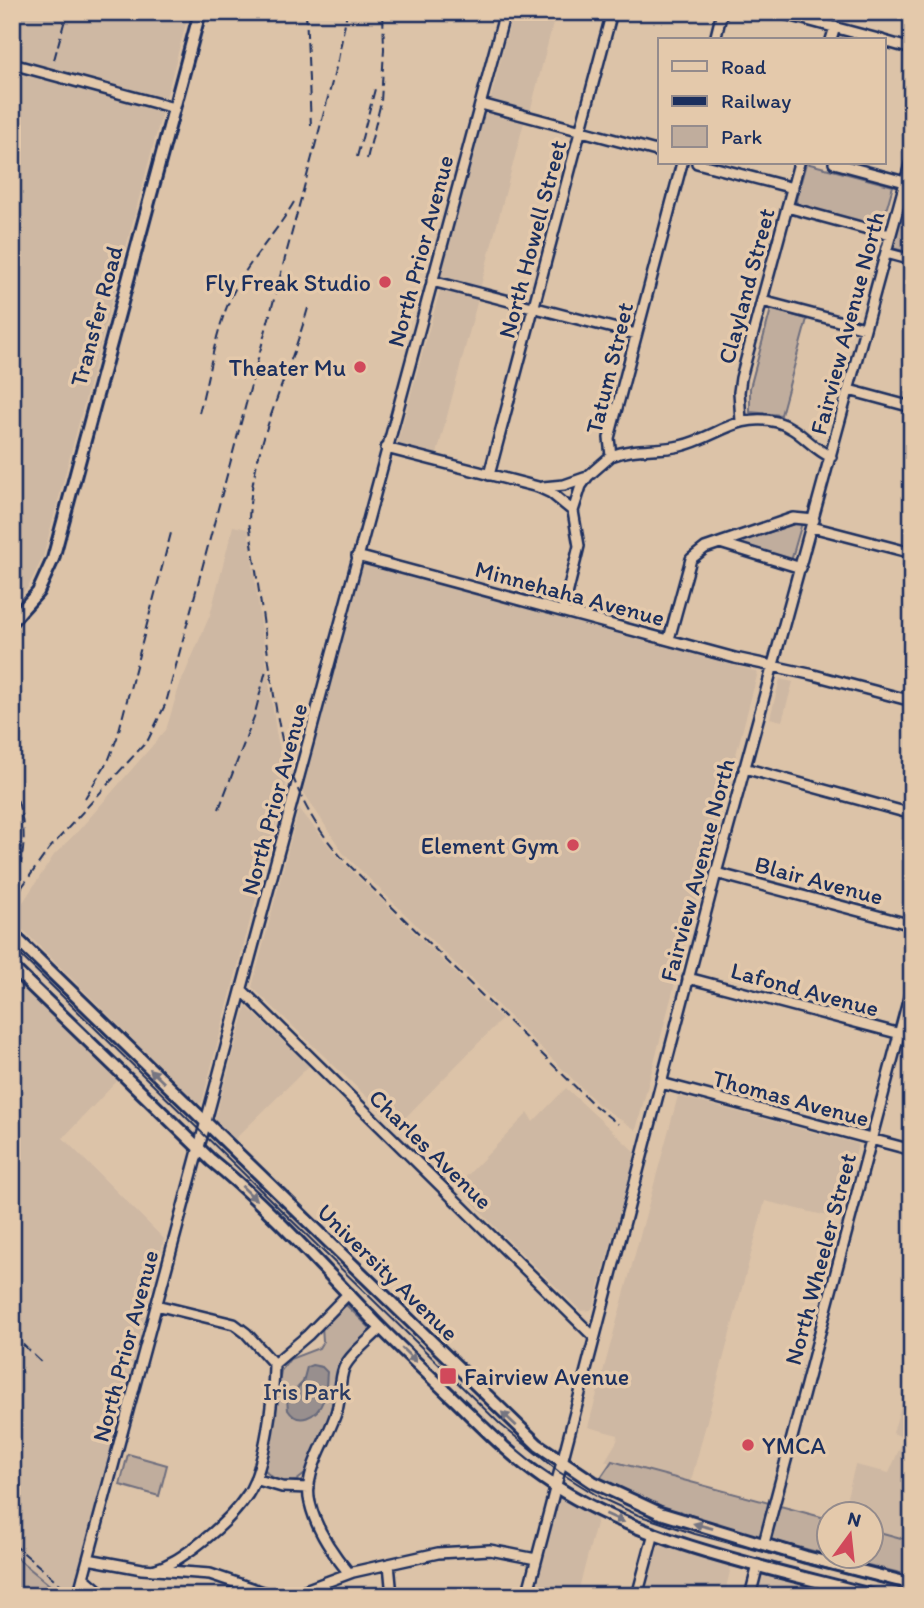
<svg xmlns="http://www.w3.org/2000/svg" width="924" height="1608" viewBox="0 0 924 1608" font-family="Itim,sans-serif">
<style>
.built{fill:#ceb8a3}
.green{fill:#c0ad9d;stroke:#6e6e7e;stroke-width:2}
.water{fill:#988f8e;stroke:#66697b;stroke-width:2}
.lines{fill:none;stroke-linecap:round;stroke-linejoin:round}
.minor-casing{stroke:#1b2f5e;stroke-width:14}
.major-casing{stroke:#1b2f5e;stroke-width:16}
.minor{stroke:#e4c9ab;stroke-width:9}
.major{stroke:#e4c9ab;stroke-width:10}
.tram{stroke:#1b2f5e;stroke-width:2}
.rail{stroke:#1b2f5e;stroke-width:2;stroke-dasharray:10 5;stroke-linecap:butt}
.oneway{fill:#757481}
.poi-dot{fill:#d1495b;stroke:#e4c9ab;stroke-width:2.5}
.labels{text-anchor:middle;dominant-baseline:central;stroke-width:7;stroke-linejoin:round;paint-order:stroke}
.street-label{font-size:24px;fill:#1b2f5e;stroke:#e4c9ab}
.poi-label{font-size:24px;fill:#1b2f5e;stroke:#e4c9ab;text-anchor:end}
.park-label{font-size:24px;fill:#2c3c64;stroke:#e4c9ab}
</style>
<rect width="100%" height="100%" fill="#dcc3a8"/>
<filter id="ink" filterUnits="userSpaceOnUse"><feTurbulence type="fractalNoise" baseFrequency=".0143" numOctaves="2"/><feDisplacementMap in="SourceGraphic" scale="14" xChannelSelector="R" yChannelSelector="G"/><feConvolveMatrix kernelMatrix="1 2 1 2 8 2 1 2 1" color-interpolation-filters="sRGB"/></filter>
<g filter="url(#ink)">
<path class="built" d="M12 12H189L43 557 28 587 12 606Z
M513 12H556L530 112 490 101Z
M484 111 524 122 480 289 440 279Z
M440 290 478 299 437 454 397 444Z
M233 526 248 529 276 732 287 781 202 1102 198 1104 12 919 54 855 79 830 166 730 179 687 210 615Z
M360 562 758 672 636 1130 599 1105 343 853 303 791Z
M780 679 793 682 782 721 770 718Z
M299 808 337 856 502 1019 397 1126 252 987Z
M12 974 46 1010 117 1081 63 1138 164 1239 76 1589 70 1596H64L12 1554Z
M246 1006 309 1066 232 1142 213 1126Z
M566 1088 636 1153 594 1305 591 1310 581 1311 490 1222 458 1185 528 1113 533 1122Z
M678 1096 858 1144 840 1219 765 1201 691 1481 613 1460 610 1463 605 1461 617 1441 618 1435 588 1427Z
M910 1373H912V1540L872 1529V1514L843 1513 855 1465 889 1473 904 1438 893 1433Z
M562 1495 598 1516 577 1596H532L557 1501Z
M657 1537 732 1563 726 1588 742 1593 741 1596H685L645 1585Z
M763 1571 795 1580 790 1596H756Z"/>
<path class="green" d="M806 163 893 186 881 228 798 206 796 200Z
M912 179V253L892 248Z
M771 309 807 319 781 415 750 412V388Z
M800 522 802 523 791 561 739 545 743 541Z
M344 1303 373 1331 341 1365 327 1427 305 1474 296 1481 281 1483 267 1473 263 1466 281 1371 290 1359 319 1348 323 1341 322 1326Z
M128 1454 167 1465 159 1496 120 1485Z
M612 1461 829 1519V1555L689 1519 661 1509 599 1480Z
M872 1530 912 1541V1576L832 1556H872Z
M12 1554 63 1596H12Z"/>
<path class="water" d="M312 1365 322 1367 327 1372C326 1381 327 1392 323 1401 317 1417 298 1426 288 1410L287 1399 303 1382 307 1367Z"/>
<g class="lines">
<defs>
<path id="minor" d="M777 12 882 40
M715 40 722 12
M831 40 835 27
M884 41 912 49
M12 64 174 108
M481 104 660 152
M697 163 793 188
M834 163 905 182
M787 207 890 235
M886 253 912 260
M432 281 636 334
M762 301 865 328
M849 390 912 407
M741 421 739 392 741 378 799 163
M386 448 538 487 551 493 573 511
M611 456C633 447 658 451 680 446 716 438 737 412 777 422 799 428 811 448 831 457
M489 475 612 12
M543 487 564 485 587 477
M812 527 912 553
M720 543 801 568
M357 556 735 658 814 675 912 701
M563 611 579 546 573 511 581 486 588 476 611 456 609 438 682 163
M669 639 691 559 705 548 793 518 814 520
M744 768 912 814
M716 873 912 925
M688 978 912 1037
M242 990 594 1337
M661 1083 912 1150
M156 1305 234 1324 246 1333 274 1364
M274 1364 308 1335 349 1293
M255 1479 282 1487 309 1488
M764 1543 912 986
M88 1559 142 1569 210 1574 275 1596
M389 1564 392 1596
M153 1570C170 1565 181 1557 195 1547 215 1532 234 1515 248 1494 265 1468 274 1395 274 1364
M349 1573C332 1553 316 1529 310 1503 302 1472 329 1439 337 1410 341 1397 339 1380 344 1368 351 1353 370 1340 381 1328
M83 1577 105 1596
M78 1596 505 12
M289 1596 353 1572 438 1553 490 1550 536 1559
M527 1596 716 873 912 157
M637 1596 654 1533
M750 1596 758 1565"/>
<path id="major" d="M12 621 38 592 53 559 200 12
M12 934 538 1445 593 1482 660 1513 806 1557 912 1584
M12 967 211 1160C270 1208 320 1265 373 1320 398 1346 426 1372 452 1397 481 1425 509 1455 543 1478 636 1543 766 1567 875 1596"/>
</defs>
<use href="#minor" class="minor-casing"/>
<use href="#major" class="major-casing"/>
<use href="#minor" class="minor"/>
<use href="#major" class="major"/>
<path class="tram" d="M12 947 501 1425 559 1472 601 1498 638 1515 695 1534 912 1591"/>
<path class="rail" d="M306 12 311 126
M54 60 67 12
M357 157 375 89
M367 159 381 102 384 49 383 12
M308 308C288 379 251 446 249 521 255 566 262 610 268 655 280 736 285 793 342 858L595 1106 618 1124
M199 413C209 375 215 332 231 297 247 262 275 235 294 202
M12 786C27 820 28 854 12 887
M85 798 109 759 117 738 171 533
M219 809 254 717 266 670
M12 901 49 849 148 740 166 703 338 60 347 12
M12 1334 44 1365
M12 1543 74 1596"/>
</g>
<defs><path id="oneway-solid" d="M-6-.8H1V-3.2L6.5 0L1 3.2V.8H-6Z" transform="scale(1.75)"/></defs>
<g class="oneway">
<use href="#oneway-solid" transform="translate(157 1076) rotate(-136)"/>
<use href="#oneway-solid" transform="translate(249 1193) rotate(44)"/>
<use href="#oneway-solid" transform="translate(409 1355) rotate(44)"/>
<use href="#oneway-solid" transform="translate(509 1419) rotate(-137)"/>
<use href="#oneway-solid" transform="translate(615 1518) rotate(24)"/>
<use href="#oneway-solid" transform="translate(703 1526) rotate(-165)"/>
</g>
</g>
<g class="poi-dot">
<circle cx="385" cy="282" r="7"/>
<circle cx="360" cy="367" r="7"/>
<circle cx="573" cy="845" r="7"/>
<rect x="439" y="1367" width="18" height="18" rx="3.5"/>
<circle cx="748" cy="1445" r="7"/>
</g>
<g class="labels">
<g class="street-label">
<text transform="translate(532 239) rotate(-75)">North Howell Street</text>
<text transform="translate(420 251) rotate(-75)">North Prior Avenue</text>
<text transform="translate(746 286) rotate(-75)">Clayland Street</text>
<text transform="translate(96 316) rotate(-75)">Transfer Road</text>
<text transform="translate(847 323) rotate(-75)">Fairview Avenue North</text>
<text transform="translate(609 368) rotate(-76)">Tatum Street</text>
<text transform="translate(570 593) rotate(15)">Minnehaha Avenue</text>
<text transform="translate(274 799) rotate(-75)">North Prior Avenue</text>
<text transform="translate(697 870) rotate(-75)">Fairview Avenue North</text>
<text transform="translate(819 880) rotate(15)">Blair Avenue</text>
<text transform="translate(805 989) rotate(15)">Lafond Avenue</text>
<text transform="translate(791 1098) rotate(15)">Thomas Avenue</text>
<text transform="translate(431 1149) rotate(44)">Charles Avenue</text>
<text transform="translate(820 1259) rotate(-75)">North Wheeler Street</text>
<text transform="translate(388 1272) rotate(44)">University Avenue</text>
<text transform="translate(125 1346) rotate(-75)">North Prior Avenue</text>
</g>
<g class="poi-label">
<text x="371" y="282">Fly Freak Studio</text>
<text x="346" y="367">Theater Mu</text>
<text x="559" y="845">Element Gym</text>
<text x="464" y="1376" text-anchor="start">Fairview Avenue</text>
<text x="762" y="1445" text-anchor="start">YMCA</text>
</g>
<g class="park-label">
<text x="307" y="1391">Iris Park</text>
</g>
</g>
<rect width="924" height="1608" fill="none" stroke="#e4c9ab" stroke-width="42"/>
<rect x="21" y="21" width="882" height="1566" fill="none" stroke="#1b2f5e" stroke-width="2.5" filter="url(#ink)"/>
<rect x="658" y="38" width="228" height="126" fill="#e4c9ab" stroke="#948b8c" stroke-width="2"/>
<rect x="672" y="61" width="35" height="10" fill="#e4c9ab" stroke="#948b8c" stroke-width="2"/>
<text x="721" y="74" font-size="21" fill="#1b2f5e">Road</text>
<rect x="672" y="96" width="35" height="10" fill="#1b2f5e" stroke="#948b8c" stroke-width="2"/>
<text x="721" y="108" font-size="21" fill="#1b2f5e">Railway</text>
<rect x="672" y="126" width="35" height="21" fill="#c0ad9d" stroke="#948b8c" stroke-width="2"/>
<text x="721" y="144" font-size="21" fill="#1b2f5e">Park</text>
<g transform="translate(850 1535) rotate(15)"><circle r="33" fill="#e4c9ab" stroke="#948b8c" stroke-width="2"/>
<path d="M0-5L12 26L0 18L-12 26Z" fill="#d1495b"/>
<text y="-10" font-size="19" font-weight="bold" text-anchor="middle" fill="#1b2f5e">N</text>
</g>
</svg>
